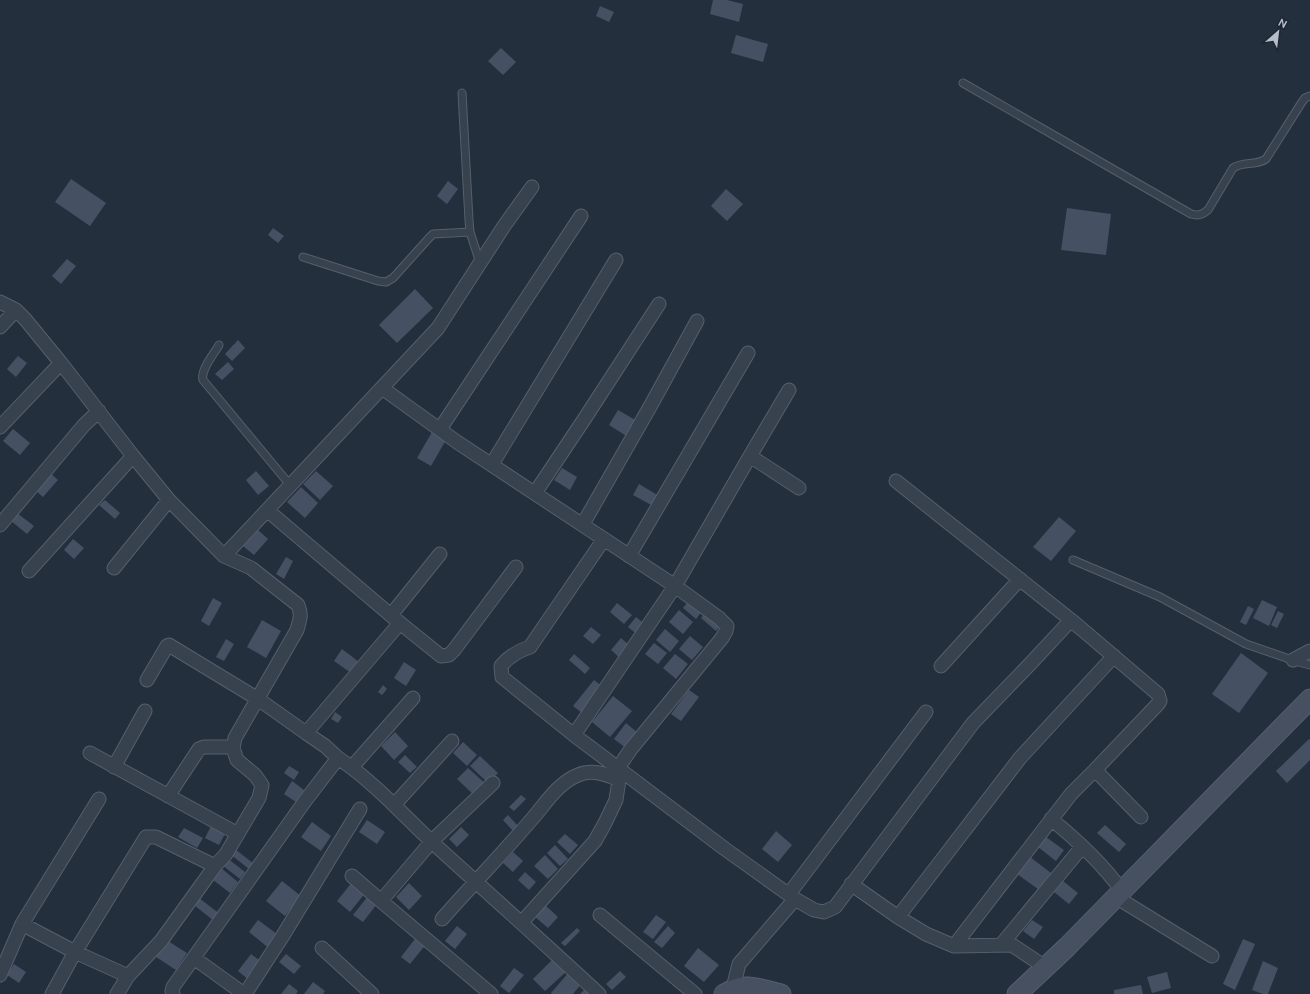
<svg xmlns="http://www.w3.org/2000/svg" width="1310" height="994" viewBox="0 0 1310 994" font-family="Ubuntu,sans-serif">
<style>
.building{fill:#455162}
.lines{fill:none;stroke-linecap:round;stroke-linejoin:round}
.lane-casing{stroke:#565f6c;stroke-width:9}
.street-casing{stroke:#565f6c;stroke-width:15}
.secondary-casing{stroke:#565f6c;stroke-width:21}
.lane{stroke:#38414e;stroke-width:7}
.street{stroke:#38414e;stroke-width:13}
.secondary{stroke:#465061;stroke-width:19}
</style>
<rect width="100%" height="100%" fill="#242f3e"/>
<path class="building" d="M713 0H727L743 4 739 22 710 14Z
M600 6 614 12 609 22 596 16Z
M736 35 768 44 763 62 731 53Z
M501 48 516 62 503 75 488 61Z
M71 179 106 203 90 226 55 202Z
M448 181 458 189 447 204 437 196Z
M726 189 743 204 727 221 711 206Z
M1067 208 1111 214 1106 255 1061 250Z
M273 228 284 236 278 243 268 235Z
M67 259 76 266 61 284 52 276Z
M415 289 433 308 397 343 379 325Z
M238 340 245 348 232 361 225 354Z
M18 356 27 363 16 377 7 369Z
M228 362 234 369 222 380 215 374Z
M618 410 637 421 628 437 609 425Z
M13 429 30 443 20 455 3 441Z
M432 432 446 440 431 466 417 458Z
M562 468 577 477 570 490 554 480Z
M256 471 269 486 258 495 246 480Z
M316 471 333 486 320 500 303 484Z
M50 473 58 480 43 497 35 490Z
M639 484 659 496 653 506 633 495Z
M301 487 318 503 305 518 287 502Z
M105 500 120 513 115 519 99 505Z
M17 513 34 526 27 534 11 521Z
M1059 517 1076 531 1051 561 1033 547Z
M258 530 268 539 254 555 243 546Z
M73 539 84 548 74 559 64 550Z
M286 557 293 561 284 579 276 574Z
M213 598 222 603 209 626 201 621Z
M690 599 703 610 696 619 683 608Z
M1262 600 1277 607 1269 626 1253 618Z
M617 603 632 615 624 624 610 612Z
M1248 606 1254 609 1246 625 1240 622Z
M679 610 693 622 683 634 669 622Z
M707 610 723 623 716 631 701 618Z
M1278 611 1284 614 1277 628 1271 625Z
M636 617 647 626 639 636 628 627Z
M262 620 281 631 266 658 247 647Z
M591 627 601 635 593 644 583 636Z
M665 629 679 641 670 652 656 640Z
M690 636 703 647 692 660 679 649Z
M621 638 630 646 620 658 611 650Z
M226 639 234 644 224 661 216 657Z
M654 643 667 653 658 664 645 654Z
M342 649 359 662 351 673 334 661Z
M1241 653 1268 673 1239 713 1212 694Z
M574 654 590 668 585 674 569 660Z
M675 654 688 664 676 679 663 668Z
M404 662 416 670 406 686 394 678Z
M594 680 603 687 582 713 573 706Z
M383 685 387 689 382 695 378 692Z
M689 690 699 697 681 721 671 714Z
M613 696 632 711 610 737 592 722Z
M335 712 342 717 338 723 331 719Z
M626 723 638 733 626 748 614 739Z
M395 732 408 746 394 760 381 746Z
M1309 739 1310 740V760L1287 783 1276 771Z
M463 742 477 755 467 766 453 753Z
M405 755 417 767 410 773 398 762Z
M480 756 498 773 488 783 470 766Z
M289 766 299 772 294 780 284 773Z
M468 768 487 785 476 797 457 779Z
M292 781 304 790 296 802 284 794Z
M521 795 526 799 514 811 509 807Z
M508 815 518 826 513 831 503 820Z
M367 820 385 832 377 844 359 832Z
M213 822 227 830 219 845 205 838Z
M312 822 331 836 321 851 301 837Z
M1105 825 1126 844 1119 852 1097 833Z
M461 827 469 835 457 847 449 839Z
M184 828 203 838 197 848 178 837Z
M776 831 792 845 778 862 762 849Z
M565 834 578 845 570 854 557 842Z
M1046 837 1064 850 1056 861 1038 847Z
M555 845 568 859 560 866 547 853Z
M235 849 254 864 249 869 230 854Z
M513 852 523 861 513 872 503 863Z
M545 855 558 869 548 879 534 866Z
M1030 857 1051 873 1038 889 1017 874Z
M227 858 245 872 240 879 222 865Z
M221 868 238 882 230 893 212 879Z
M525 872 536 882 529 890 518 880Z
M282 881 301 896 285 916 266 901Z
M353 881 366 892 350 912 337 901Z
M1063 881 1078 893 1069 904 1054 892Z
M409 883 422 896 409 910 396 897Z
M368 896 377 904 363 922 353 915Z
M199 898 220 914 214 921 194 905Z
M545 905 558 917 548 928 534 916Z
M656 915 666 922 653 939 643 932Z
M258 920 281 937 271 950 249 932Z
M1032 920 1043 927 1034 939 1023 931Z
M457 926 467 934 455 949 445 941Z
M668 926 675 933 662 948 654 942Z
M577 928 580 931 565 946 561 943Z
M415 939 419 943 421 939 427 943 410 964 401 957Z
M1243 939 1255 944 1235 990 1223 984Z
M168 941 187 953 176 970 156 957Z
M698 948 719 965 704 982 684 966Z
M251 954 263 963 249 980 238 971Z
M286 954 301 966 294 974 279 962Z
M554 958 567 971 545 991 533 979Z
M1263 961 1278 968 1268 994H1263L1252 990Z
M14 964 26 972 19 983 7 975Z
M514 968 524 975 509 993 500 986Z
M620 971 626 977 612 990 606 984Z
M569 972 582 983 573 994H552L551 993Z
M1167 972 1171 988 1152 993 1147 977Z
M313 982 325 991 323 994H304Z
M289 984 298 991 296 994H281Z
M1141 985 1143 994H1114V990Z
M587 987 595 994H580Z"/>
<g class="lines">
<defs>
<path id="lane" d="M963 83 1191 214C1198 216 1202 215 1208 210L1233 168C1243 161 1256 166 1266 159L1302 102 1305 98 1310 96
M462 93 469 220 470 232 480 263
M303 257 378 281 386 282 393 278 429 238 433 234 470 232
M219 345C214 354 200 370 203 380L290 485
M1073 560 1160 597 1246 644 1295 661 1310 665"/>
<path id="street" d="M0 302 16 310 25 319 61 363 133 456 169 500 224 556 251 568 298 605C302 615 300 619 297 630L235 738 233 748 237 760 255 775 262 785 259 798 226 854 215 866 161 941 128 976 117 994
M0 327 16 310
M382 388 457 442 675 586 719 618 727 626 726 631 722 638 631 749 618 768
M0 427 61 363
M440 429 581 216
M750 456 789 390
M492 464 616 260
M896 481 1071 620 1158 694 1160 701 1158 704 1095 770 1141 817
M535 493 585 418 659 304
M267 510 400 623 441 656 449 655 454 650 516 567
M583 524 651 405 697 321
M0 525 84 425 99 411
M224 556 438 328 504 226 532 187
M629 556 748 353
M114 568 169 500
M29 571 133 456
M391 615 440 554
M1293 660 1310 651
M941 666 1020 579
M147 680 167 646 169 645 258 699 306 733
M574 735 502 677 501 666C509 656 518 651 530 647L604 539
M90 753 238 834
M338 758 325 746 306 733 400 623
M114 767 145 711
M352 767 413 698
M168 796 199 749 204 747H233
M394 805 452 741
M1051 819C1077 840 1102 863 1122 891
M352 876 381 901 432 841 493 783
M851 884 898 917 926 934 954 946 1012 945 1045 967
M789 894 926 712
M1116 897 1212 956
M795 899 814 910 824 912 835 907 973 723 1031 663 1071 620
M381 901 491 994
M600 915 695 994
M898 917 1020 758 1114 656
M442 919C472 885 503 853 532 819 546 803 558 783 578 775 592 769 606 774 619 780
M522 922 595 841 605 823 616 800 619 780 624 773
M22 924 99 799
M1001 945 1082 847
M954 946 1071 794 1095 770
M322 948 372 994
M194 958 244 994
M0 975 22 924 75 952 128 976
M733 988 739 964 795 899 725 849 574 735 675 586 750 456 799 488
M52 994 75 952 146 837H156L215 866
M173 994 172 991 173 987 305 801 338 758C373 781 402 814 433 843 488 893 544 943 599 994
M245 994 282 937 360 809"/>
<path id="secondary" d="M724 994C744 981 760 989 781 994
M1017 994 1067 947 1310 699"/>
</defs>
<use href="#lane" class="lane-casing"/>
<use href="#street" class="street-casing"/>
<use href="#secondary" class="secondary-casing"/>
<use href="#lane" class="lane"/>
<use href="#street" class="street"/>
<use href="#secondary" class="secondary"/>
</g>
<g transform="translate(1278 32) rotate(28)" stroke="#1d2633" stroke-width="3" paint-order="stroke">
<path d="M0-3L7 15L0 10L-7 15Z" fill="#b4bcc9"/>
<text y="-6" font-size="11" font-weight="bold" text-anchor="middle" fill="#b4bcc9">N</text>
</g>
</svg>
